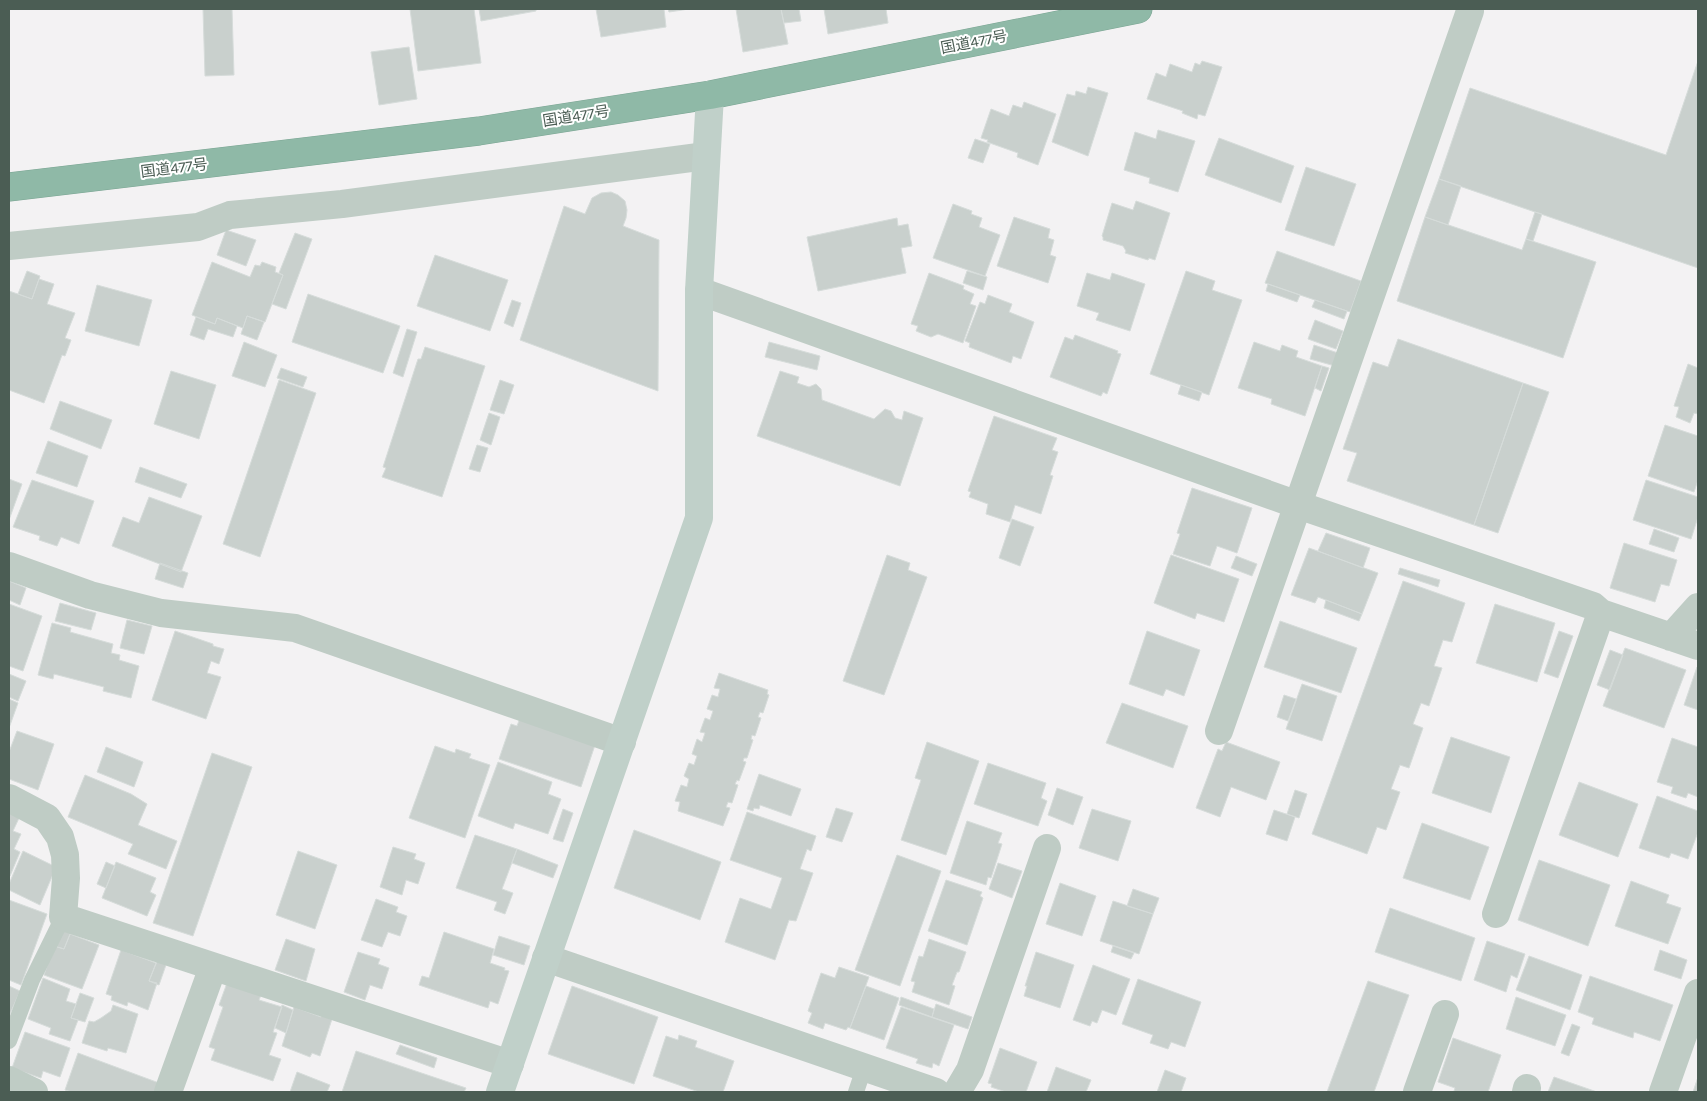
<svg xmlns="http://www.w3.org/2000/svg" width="1707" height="1101" viewBox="0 0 1707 1101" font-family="Karla,'Noto Sans JP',sans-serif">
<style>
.building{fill:#c9d0cd;stroke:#d6dcda}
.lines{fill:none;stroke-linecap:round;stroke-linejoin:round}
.highway-casing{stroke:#7ba593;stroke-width:29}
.lane{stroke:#bfccc5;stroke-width:16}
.street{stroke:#bfccc5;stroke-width:28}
.secondary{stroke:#c0d0c9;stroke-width:28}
.highway{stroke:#8fb9a7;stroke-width:28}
.labels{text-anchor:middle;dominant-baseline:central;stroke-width:4;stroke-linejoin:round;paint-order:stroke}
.street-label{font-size:15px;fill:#4b5d54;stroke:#fff}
</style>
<rect width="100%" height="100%" fill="#f3f2f3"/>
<path class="building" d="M203 9H232L234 75 205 76Z
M410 9H474L481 63 418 71Z
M479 9H536V11L481 21Z
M596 9H664L666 27 601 37Z
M668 9H689L669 12Z
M736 9H781L788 44 743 52Z
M781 9H799L801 21 784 23Z
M824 9H886L888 23 828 34Z
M409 47 417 99 379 105 371 52Z
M1202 61 1222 67 1205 116 1198 114 1197 119 1182 113 1183 111 1147 99 1156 73 1166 77 1170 64 1192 72 1195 63 1200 65Z
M1698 61V268L1439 179 1470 88 1666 155Z
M1088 87 1108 93 1088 156 1052 142 1067 94 1075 96 1076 91 1086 94Z
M1024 102 1056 114 1038 165 1017 157 1018 153 987 142 988 140 981 138 991 109 1009 116 1013 105 1022 108Z
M1158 130 1195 141 1178 192 1149 183 1150 178 1124 170 1135 132 1156 139Z
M1219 138 1294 166 1281 203 1205 175Z
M975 139 990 144 983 163 968 158Z
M1306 167 1356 184 1334 246 1285 230Z
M1439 179 1461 186 1448 225 1425 217Z
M611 192 618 195 625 201 627 210 626 218 623 226 659 240 658 391 520 340 564 206 585 214 592 198 601 193Z
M1136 201 1170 213 1155 260 1149 258 1148 260 1125 253 1126 251 1123 246 1103 240V237L1102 236 1112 203 1133 210Z
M953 204 972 211 971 214 982 218 979 227 1000 235 985 276 933 258Z
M1535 212 1542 214 1533 241 1526 239Z
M1014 217 1050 229 1048 238 1054 240 1050 255 1056 257 1048 283 997 266Z
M1425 217 1522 250 1526 239 1596 262 1563 358 1397 301Z
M897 218 898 226 908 224 912 246 901 248 906 273 818 291 807 237Z
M226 230 256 240 246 266 217 255Z
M295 233 312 239 286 309 272 304 283 275 279 273Z
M1277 251 1361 281 1350 312 1265 283Z
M435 255 508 280 490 331 417 306Z
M212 262 250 277 255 265 260 266 262 262 276 267 275 272 283 275 265 322 247 316 243 328 217 318 215 324 192 315Z
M27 271 40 276 32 299 18 294Z
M967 271 987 277 983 290 963 283Z
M1186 271 1215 281 1212 290 1242 300 1209 395 1150 374Z
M929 273 964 286 963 289 974 294 970 304 976 306 963 343 938 334 931 337 916 331 918 326 911 324Z
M1087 273 1110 280 1112 273 1145 284 1130 331 1096 320 1099 313 1077 306Z
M39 279 54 284 47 304 75 313 65 338 71 340 65 356 62 355 44 403 9 390V291L32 299Z
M1268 284 1300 295 1297 302 1266 291Z
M97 285 152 300 139 346 85 331Z
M308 294 400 326 383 373 292 342Z
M988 295 1012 304 1009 312 1034 322 1021 359 1013 356 1011 363 969 347 970 343 965 341 980 302 985 304Z
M512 300 521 303 513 327 504 323Z
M1315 300 1347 311 1344 319 1312 307Z
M247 316 264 322 257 340 241 334Z
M196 317 215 324 217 318 237 326 233 337 208 329 204 340 190 335Z
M1315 320 1343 331 1336 349 1308 339Z
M407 329 417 332 403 377 393 373Z
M1075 335 1118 351 1117 353 1121 354 1107 394 1103 392 1101 396 1050 377 1065 337 1073 340Z
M1398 339 1523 383 1474 525 1347 481 1357 453 1343 449 1373 362 1388 367Z
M244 342 277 355 265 387 232 376Z
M769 342 820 356 817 370 765 357Z
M1254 342 1280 351 1282 345 1298 351 1296 357 1322 366 1305 416 1271 404 1272 399 1238 388Z
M1314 345 1338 353 1335 366 1310 359Z
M425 347 485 366 442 497 382 477 386 468 383 467 418 359H421Z
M1688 364 1698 368V414L1694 413 1690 423 1676 417 1679 407 1674 406Z
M1322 366 1329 368 1321 391 1315 388Z
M281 368 307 377 303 387 277 378Z
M171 371 216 385 199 439 154 424Z
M780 371 799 377 797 383 809 387 816 384 821 389 822 400 874 419 885 409 891 411 895 418 902 420 904 411 923 418 900 486 757 436Z
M279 380 316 393 260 557 223 544Z
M500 380 514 385 504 414 490 410Z
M1523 383 1549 392 1498 533 1474 525Z
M1181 385 1202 392 1199 401 1178 394Z
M60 401 112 420 101 449 50 429Z
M489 413 500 417 491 445 480 440Z
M994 416 1057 438 1052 450 1058 452 1050 475 1053 476 1041 514 1015 505 1010 522 986 514 988 504 969 497 971 492 968 491Z
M1665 425 1698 436V480L1694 492 1648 476Z
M48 441 88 456 77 487 36 473Z
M477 445 488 448 480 472 469 469Z
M140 467 187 484 181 498 135 482Z
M9 479 22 484 9 520Z
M32 480 94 501 79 544 61 537 57 546 39 540 40 536 13 527Z
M1646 480 1698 497V517L1691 539 1633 520Z
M1192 488 1252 508 1237 553 1217 546 1210 566 1173 554 1180 534 1177 533Z
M149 497 202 516 181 572 112 546 123 517 139 523Z
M1012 519 1034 527 1020 566 999 558Z
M1654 529 1679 538 1674 552 1649 544Z
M1326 533 1370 548 1363 568 1318 551Z
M1624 543 1677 560 1669 586 1661 584 1655 602 1610 588Z
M1309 548 1378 573 1362 614 1318 597 1315 603 1291 595Z
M887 555 910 563 908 570 927 577 884 695 843 681Z
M1171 555 1239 579 1224 622 1197 613 1195 619 1154 603Z
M1236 556 1257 564 1252 576 1231 568Z
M160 563 188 573 183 588 155 579Z
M1400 568 1440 580 1438 587 1398 574Z
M9 581 26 588 20 605 9 600Z
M1403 581 1465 603 1452 642 1443 640 1434 666 1442 668 1429 706 1421 703 1413 724 1423 728 1409 768 1400 765 1391 789 1400 792 1386 830 1377 827 1367 854 1312 834Z
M1326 600 1362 614 1359 621 1324 608Z
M60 603 96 613 91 630 55 621Z
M9 604 42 616 23 671 9 666Z
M1495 604 1555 623 1537 682 1476 663Z
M127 620 152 626 144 654 120 648Z
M1280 621 1357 648 1341 693 1264 667Z
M52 623 71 628 70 632 113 644 111 653 120 655 119 660 139 666 131 698 103 691 104 687 54 674 53 679 38 675Z
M175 631 213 644V646L224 649 219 664 211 661 207 673 221 677 206 719 152 700Z
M1147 631 1200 650 1184 696 1166 689 1163 696 1129 684Z
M1559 631 1573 636 1558 678 1544 673Z
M1625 648 1686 670 1664 728 1603 706Z
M1610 650 1623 655 1610 690 1597 685Z
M1697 667H1698V710L1684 705Z
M719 673 768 690 767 694 769 695 763 713 760 712 758 717 761 718 755 736 752 735 751 739 753 740 747 758H744L743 761 746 762 739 781 737 780 735 784 738 785 732 803 728 802 726 807 730 808 723 826 678 811 680 802 675 801 681 785 687 787 689 779 684 776 689 763 694 765 697 756 692 754 697 739 702 742 705 733 700 732 705 718 710 720 713 711 707 709 712 695 718 697 720 689 714 688Z
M9 674 26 681 18 701 9 697Z
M1302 684 1337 696 1322 741 1286 729Z
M1284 695 1296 699 1288 721 1277 717Z
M9 699 18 703 9 728Z
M1122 703 1188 726 1173 768 1106 743Z
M520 718 595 745 581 787 499 759 511 724 517 726Z
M17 731 54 744 38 790 9 779V752Z
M1451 737 1510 757 1491 813 1432 793Z
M1672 738 1698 747V797L1688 793 1686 798 1671 793 1673 787 1657 782Z
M927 742 979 761 946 855 901 840 921 780 915 778Z
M1226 742 1280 762 1266 800 1231 787 1220 817 1196 808 1218 749 1222 751Z
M435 746 455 753 456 749 471 754 469 758 490 765 465 838 409 818Z
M106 747 143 762 134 787 97 772Z
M212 753 252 767 193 936 153 923Z
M498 762 552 782 548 794 561 799 548 834 515 823 513 829 478 816Z
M988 763 1046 783 1041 798 1047 801 1038 826 974 804Z
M759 774 801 789 791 816 760 805 759 809 754 808 753 811 747 809Z
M85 775 131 794 147 804 138 825 177 841 166 869 128 854 133 844 68 817Z
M1579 782 1638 804 1618 857 1559 835Z
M1057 788 1083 797 1073 825 1048 815Z
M1295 790 1307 794 1299 818 1287 814Z
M1657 796 1698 811V832L1688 859 1671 853 1669 858 1639 848Z
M836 808 853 813 842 842 826 837Z
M563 809 573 813 563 842 553 839Z
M1092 809 1131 821 1118 861 1079 848Z
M1274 810 1295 817 1287 841 1266 834Z
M9 812 20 816 13 831 21 834 14 849 20 852 10 876H9Z
M747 812 816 836 811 851 807 849 800 869 813 873 796 921 789 920 775 960 725 942 740 898 771 909 782 878 730 860Z
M967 821 1002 833 998 843 1002 844 991 878 988 877 986 885 950 873Z
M1422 823 1489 847 1470 900 1403 878Z
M634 830 721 862 700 920 614 888Z
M475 835 517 849 502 889 513 893 505 914 494 910 497 902 456 888Z
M393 847 416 854 414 859 425 863 418 884 406 880 402 895 380 887Z
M517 849 558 865 553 878 512 863Z
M23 851 56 867 40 905 9 890V884Z
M298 851 337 865 315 929 276 915Z
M897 855 941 871 900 986 855 970Z
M1539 860 1610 885 1588 946 1518 920Z
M106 862 115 866 106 888 97 884Z
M116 862 156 878 150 892 156 895 147 916 102 898Z
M998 863 1022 871 1012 898 989 889Z
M946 880 982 892 980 896 983 898 967 945 928 931Z
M1631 881 1669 895 1666 903 1681 908 1668 944 1615 926Z
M1060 883 1096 896 1082 936 1046 924Z
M1133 889 1159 898 1153 914 1127 906Z
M376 899 398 907 396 912 407 916 400 936 388 932 382 947 361 940Z
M9 900 47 914 21 985 9 980Z
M1113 901 1153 914 1139 954 1100 941Z
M1390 908 1475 938 1461 981 1375 952Z
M61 928 71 932 64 949 54 946Z
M444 932 494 949 490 963 505 968 504 970 509 971 498 1004 490 1001 488 1008 419 985 422 976 429 978Z
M70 934 99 945 82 989 44 975 54 946 64 949Z
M499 936 530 946 524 965 493 955Z
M286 939 315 949 306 981 275 970Z
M929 939 966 952 959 972H957L952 985 955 986 949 1005 912 992 915 982 911 981 919 956 923 957Z
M1487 941 1525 954 1517 978 1511 975 1506 992 1474 980Z
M1113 946 1134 953 1131 959 1111 952Z
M121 950 156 963 149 981 157 983 148 1010 128 1002 127 1006 111 1000 112 996 106 994Z
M1660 950 1687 960 1681 979 1654 970Z
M358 952 380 959 378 964 389 968 382 989 370 985 365 1000 344 992Z
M1036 952 1074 965 1060 1008 1024 996 1027 986H1025Z
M1529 956 1582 975 1570 1010 1516 990Z
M158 959 167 962 159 985 149 981Z
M1093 965 1130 979 1116 1015 1102 1010 1097 1023 1092 1021 1090 1026 1073 1020Z
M839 967 869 977 850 1028 848 1027 846 1030 825 1023 823 1029 808 1023 812 1013 808 1011 821 973 835 978Z
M1590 976 1673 1005 1660 1041 1634 1032 1633 1038 1592 1024 1594 1018 1578 1012Z
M43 978 70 989 66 1001 76 1004 71 1018 78 1020 70 1041 49 1034 51 1028 28 1019Z
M1138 979 1201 1002 1185 1047 1171 1042 1168 1049 1150 1043 1153 1035 1122 1024Z
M1368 981 1409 995 1374 1092H1327Z
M227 983 261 995 259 1000 282 1007 273 1032 277 1033 269 1055 281 1059 273 1081 211 1060 215 1049 209 1047 223 1007 219 1005Z
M9 986 20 991 9 1016Z
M572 986 658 1017 634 1084 548 1054Z
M866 986 899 998 884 1040 850 1028Z
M80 993 94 998 85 1022 71 1018Z
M901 997 934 1009 932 1017 899 1005Z
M1516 997 1566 1015 1555 1046 1506 1029Z
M936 1004 972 1017 968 1029 932 1017Z
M113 1005 138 1014 126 1053 108 1048 107 1051 82 1043 89 1021 94 1022 101 1018 111 1011Z
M282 1005 293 1010 286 1033 275 1028Z
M294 1007 321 1017V1015L332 1019 320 1056 312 1053 310 1057 282 1046Z
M901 1007 954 1025 939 1066 933 1063 932 1068 916 1063 918 1059 886 1048Z
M1572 1024 1580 1027 1569 1056 1561 1053Z
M25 1032 70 1048 60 1077 43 1071 41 1078 12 1068Z
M679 1035 697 1041 695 1047 734 1061 723 1092H699L653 1076 666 1036 678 1040Z
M1453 1038 1501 1055 1488 1092H1458L1454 1091 1455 1088 1438 1082Z
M400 1045 437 1058 434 1068 396 1054Z
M1000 1048 1037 1062 1026 1092H1006L991 1087 992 1084 988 1083Z
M356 1051 466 1088 464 1092H342Z
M78 1053 159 1083 156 1092H72L65 1090Z
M1056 1067 1091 1080 1086 1092H1047Z
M1165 1070 1186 1078 1181 1092H1157Z
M297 1072 330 1085 327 1092H290Z
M1554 1077 1597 1092H1548Z
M1698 1077V1092H1693Z"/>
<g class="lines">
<defs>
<path id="highway" d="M9 187 479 131 710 95 1138 9"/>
</defs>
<use href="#highway" class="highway-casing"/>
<path class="lane" d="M9 1041 32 980 63 917
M856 1092 864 1068"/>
<path class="street" d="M9 246 198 227 230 215 342 204 706 156
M699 291 1298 505 1593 606 1601 613 1698 646
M9 566 90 595 161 613 295 628 622 742
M1671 637 1698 607
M1219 731 1470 11
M9 798 47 818 60 837 65 855 66 878 63 917 510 1064
M1496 914 1601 613
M546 958 936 1092
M9 1080 34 1092
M168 1092 213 967
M957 1092 970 1070 1047 848
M1417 1092 1445 1014
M1526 1092 1527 1088
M1663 1092 1698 993"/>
<path class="secondary" d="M500 1092 699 518V291L710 95"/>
<use href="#highway" class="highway"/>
</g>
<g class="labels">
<g class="street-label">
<text transform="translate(974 42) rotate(-11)">国道477号</text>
<text transform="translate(576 116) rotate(-9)">国道477号</text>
<text transform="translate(174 168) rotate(-7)">国道477号</text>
</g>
</g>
<rect width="1707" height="1101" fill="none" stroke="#4b5d54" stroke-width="20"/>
</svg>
